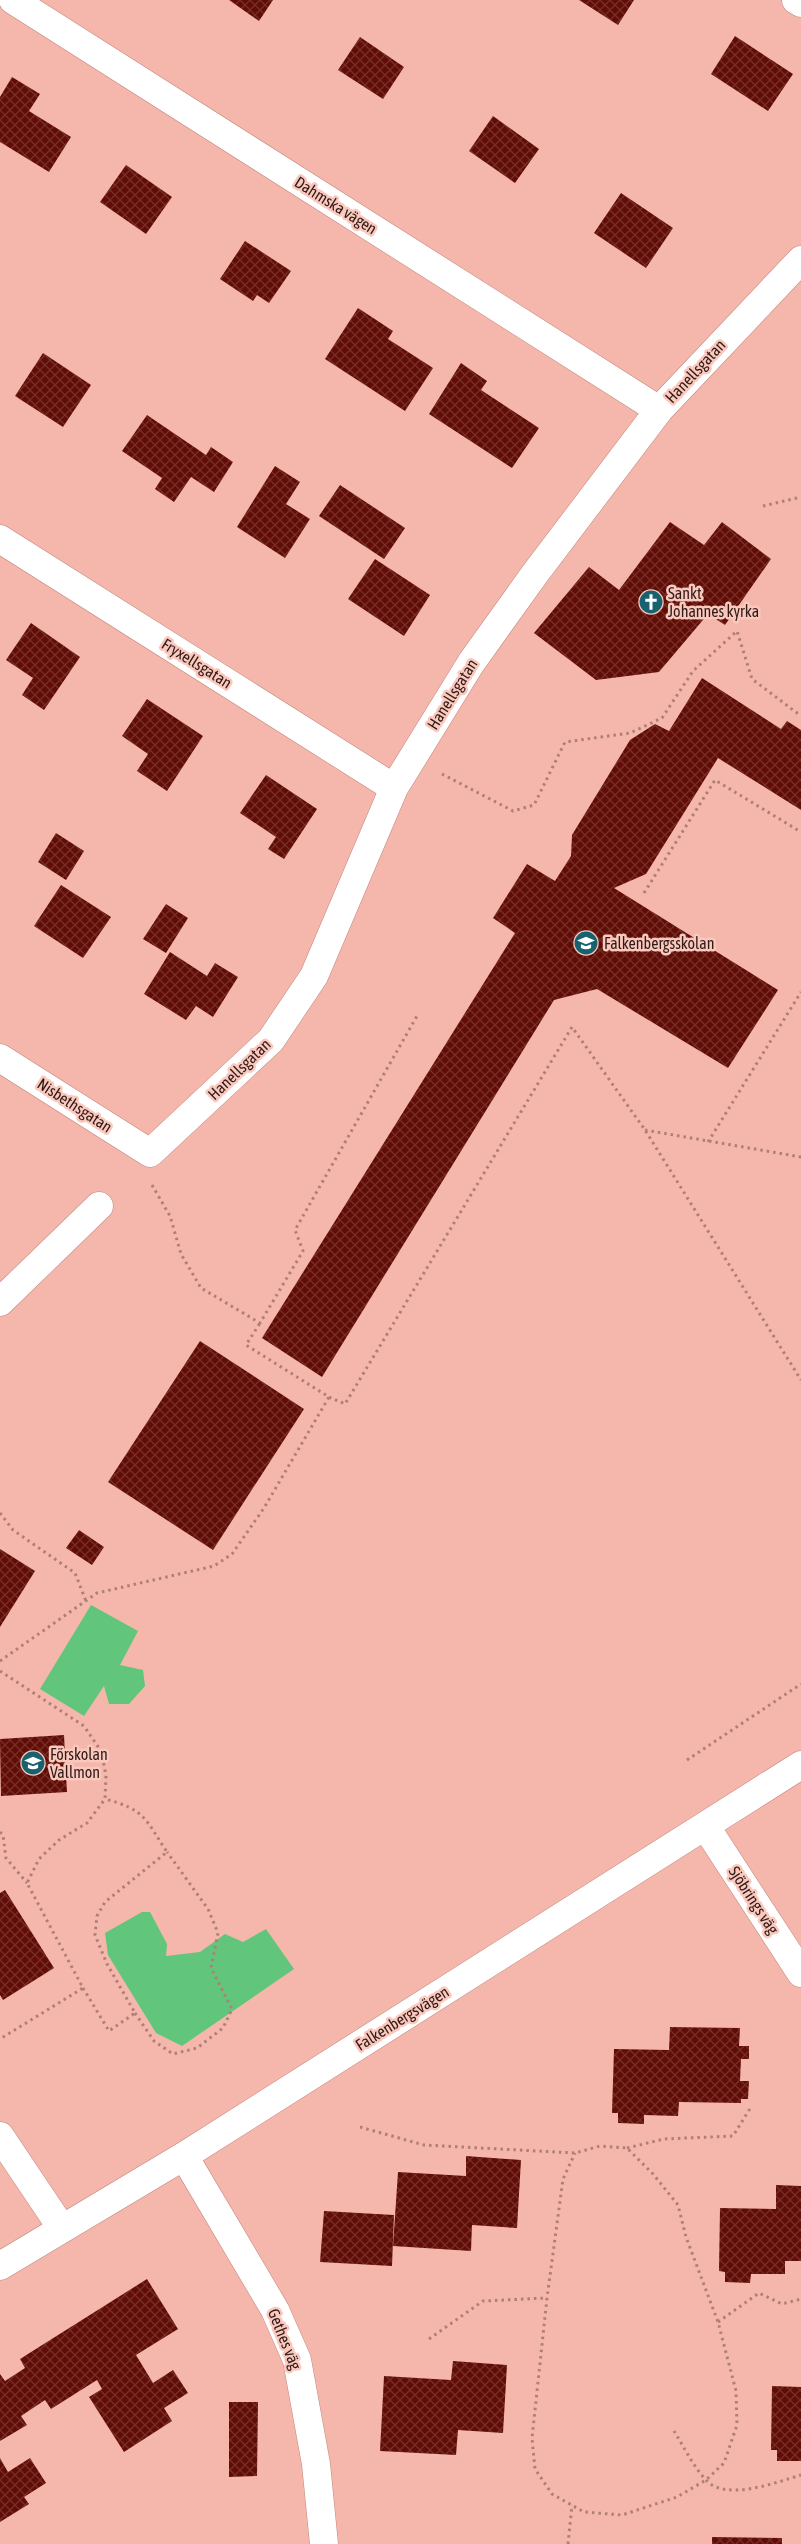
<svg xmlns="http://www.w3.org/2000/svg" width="801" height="2544" viewBox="0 0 801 2544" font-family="'Asap Condensed',sans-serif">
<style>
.park{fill:#61c57c}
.building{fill:url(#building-cross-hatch)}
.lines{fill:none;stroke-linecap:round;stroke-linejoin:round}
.street-casing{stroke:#c1867c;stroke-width:29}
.path{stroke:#af7f77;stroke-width:3;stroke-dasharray:2.5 4;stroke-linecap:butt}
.street{stroke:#fff;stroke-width:28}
.labels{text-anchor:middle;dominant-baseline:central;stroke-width:5;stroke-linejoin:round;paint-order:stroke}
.street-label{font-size:16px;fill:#301a16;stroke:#fbc8be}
.poi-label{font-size:16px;fill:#301a16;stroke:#fbc8be;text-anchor:start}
</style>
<defs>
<pattern id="building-cross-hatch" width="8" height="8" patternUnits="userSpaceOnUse" patternTransform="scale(1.25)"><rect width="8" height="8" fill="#610d05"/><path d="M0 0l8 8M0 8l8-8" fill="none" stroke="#743029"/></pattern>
</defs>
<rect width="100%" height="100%" fill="#f5b7ac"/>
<path class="park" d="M91 1605 138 1631 120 1665 143 1670 145 1686 129 1704H109L104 1686 84 1716 40 1689Z
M142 1912H150L167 1944 166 1956 200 1952 225 1934 243 1942 266 1929 294 1969 182 2046 156 2033 108 1955 105 1933Z"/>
<path class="building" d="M229 0H273L259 21Z
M579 0H634L618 25Z
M735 36 793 74 768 111 711 74Z
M360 37 404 67 383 99 338 70Z
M12 77 40 94 29 111 71 137 49 172 0 142V97Z
M493 116 539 149 515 183 469 151Z
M126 165 172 197 146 234 100 202Z
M621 193 673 228 646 268 594 233Z
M245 241 291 271 269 303 257 295 253 301 220 279Z
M358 308 393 331 388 339 433 368 405 411 325 359Z
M43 353 91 385 63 427 15 396Z
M461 363 487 381 481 390 539 428 512 468 429 414Z
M147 415 206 455 211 447 233 462 214 492 191 477 174 502 155 489 162 478 122 451Z
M275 466 300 482 286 504 310 519 285 558 237 527Z
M340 485 405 528 384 559 319 516Z
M670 522 704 545 722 522 771 559 725 625 708 614 659 672 596 680 534 633 589 567 619 590Z
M375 559 430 595 404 636 348 599Z
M31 623 80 657 44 710 22 695 33 678 6 660Z
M702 678 781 729 787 721 801 730V810L718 758 646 874 614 888 778 990 728 1068 597 989 554 1000 322 1377 262 1338 515 933 493 918 527 864 555 881 571 856 572 835 630 740 655 724 669 731Z
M147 699 203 736 167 791 137 771 148 754 122 736Z
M266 775 317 809 284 859 268 849 276 837 240 813Z
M56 833 84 851 66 880 38 862Z
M61 885 111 917 83 958 34 926Z
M166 904 188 918 166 953 143 939Z
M170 952 207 976 215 963 238 977 213 1017 196 1006 186 1020 144 994Z
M200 1341 304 1409 213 1550 108 1482Z
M79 1530 104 1547 92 1565 66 1548Z
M0 1549 35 1571 0 1627Z
M64 1735 67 1792 1 1796 0 1739Z
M5 1890 54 1968 3 2000 0 1995V1893Z
M670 2027 740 2028 739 2046H749V2059H741L740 2081H749L748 2099H741V2103L679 2102 678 2116 644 2115V2124L618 2123V2113H612L614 2049 669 2050Z
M466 2156 521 2160 517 2228 472 2225 471 2251 393 2246 398 2172 466 2176Z
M776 2185 801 2186V2261H785V2274H751L750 2283 725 2282V2272L719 2271 720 2208 776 2209Z
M324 2211 394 2215 392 2266 320 2262Z
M147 2279 178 2329 136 2355 153 2383 173 2370 188 2393 164 2408 172 2421 124 2452 89 2397 102 2389 97 2380 51 2409 45 2400 21 2416 27 2425 0 2441V2374L5 2381 25 2368 20 2359Z
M453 2361 507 2365 503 2433 458 2430 456 2455 380 2451 384 2376 451 2380Z
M772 2386 801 2387V2461H777V2450H771Z
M229 2402H258L257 2476 229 2477Z
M0 2458 8 2472 30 2458 46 2483 24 2497 29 2504 0 2522Z
M712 2537 782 2538V2544H712Z"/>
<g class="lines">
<defs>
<path id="street" d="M13 0 659 410
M796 0 801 3
M0 539 394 788
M0 1058 150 1153 271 1040 314 976 394 788 471 663 534 575 659 410 801 260
M0 1302 99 1206
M706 1827 801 1973
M0 2136 61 2227
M184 2156 275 2310 297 2360 316 2464 324 2544
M0 2266 184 2156 801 1765"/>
</defs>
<use href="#street" class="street-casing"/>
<path class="path" d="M763 506 801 497
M442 774 513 811 534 805 565 742 630 733 662 718 693 671 737 631 752 679 801 716
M644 893 715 780 801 832
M645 1130 801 1157
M708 1142 801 992
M152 1185 170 1216 181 1254 201 1288 260 1323 303 1251 295 1230 417 1016
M329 1397 345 1404 572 1027 645 1130 801 1380
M0 1513 13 1530 75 1573 86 1601
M0 1661 97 1593 214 1566 232 1554 264 1508 329 1397 246 1345 260 1323
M0 1671 84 1726 101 1751 106 1775 105 1799 87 1823 59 1840 39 1859 27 1883 83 1988 0 2039
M687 1760 801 1684
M0 1832 3 1835 6 1858 27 1883
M83 1988 109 2031 135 2013 107 1964 95 1935 97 1916 105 1902 167 1852C145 1819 146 1810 105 1799
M135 2013 154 2041 173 2054 197 2048 223 2028 232 2009 211 1968 218 1933 208 1909 167 1852
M360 2127 424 2145 575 2153 600 2146 627 2148 653 2174 678 2205 686 2237 718 2322 736 2391 737 2425 724 2463 706 2480 677 2497 622 2515 584 2512 552 2494 535 2469 532 2438 547 2298 563 2179 575 2153
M627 2148 664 2139 733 2136 751 2107
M718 2322 759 2293 782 2304 801 2299
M429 2339 483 2301 547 2298
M674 2431C684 2447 693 2466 706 2480 726 2502 777 2482 801 2475
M568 2544 572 2505"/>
<use href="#street" class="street"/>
</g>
<defs>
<symbol id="church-disc" viewBox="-11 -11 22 22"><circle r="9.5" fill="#17626e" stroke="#fbc8be"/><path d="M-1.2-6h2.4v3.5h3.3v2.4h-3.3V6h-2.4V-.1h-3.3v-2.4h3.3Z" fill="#fff"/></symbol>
<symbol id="school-disc" viewBox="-11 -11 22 22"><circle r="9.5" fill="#17626e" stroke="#fbc8be"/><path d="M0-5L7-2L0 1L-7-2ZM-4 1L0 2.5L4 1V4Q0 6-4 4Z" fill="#fff"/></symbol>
</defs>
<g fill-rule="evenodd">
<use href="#church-disc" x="637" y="588" width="28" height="28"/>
<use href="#school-disc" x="572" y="929" width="28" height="28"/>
<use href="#school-disc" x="19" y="1749" width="28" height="28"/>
</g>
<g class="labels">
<g class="street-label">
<text transform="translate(336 205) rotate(32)">Dahmska vägen</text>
<text transform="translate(695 371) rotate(-47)">Hanellsgatan</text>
<text transform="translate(197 663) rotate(32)">Fryxellsgatan</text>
<text transform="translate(452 694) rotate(-58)">Hanellsgatan</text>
<text transform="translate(239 1069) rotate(-44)">Hanellsgatan</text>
<text transform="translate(75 1105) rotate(33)">Nisbethsgatan</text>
<text transform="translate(754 1900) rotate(57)">Sjöbrings väg</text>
<text transform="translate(402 2018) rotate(-32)">Falkenbergsvägen</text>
<text transform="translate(285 2339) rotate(68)">Gethes väg</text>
</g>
<g class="poi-label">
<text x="668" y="593">Sankt<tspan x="668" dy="18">Johannes kyrka</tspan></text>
<text x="604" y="943">Falkenbergsskolan</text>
<text x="50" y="1754">Förskolan<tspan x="50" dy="18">Vallmon</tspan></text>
</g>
</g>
</svg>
